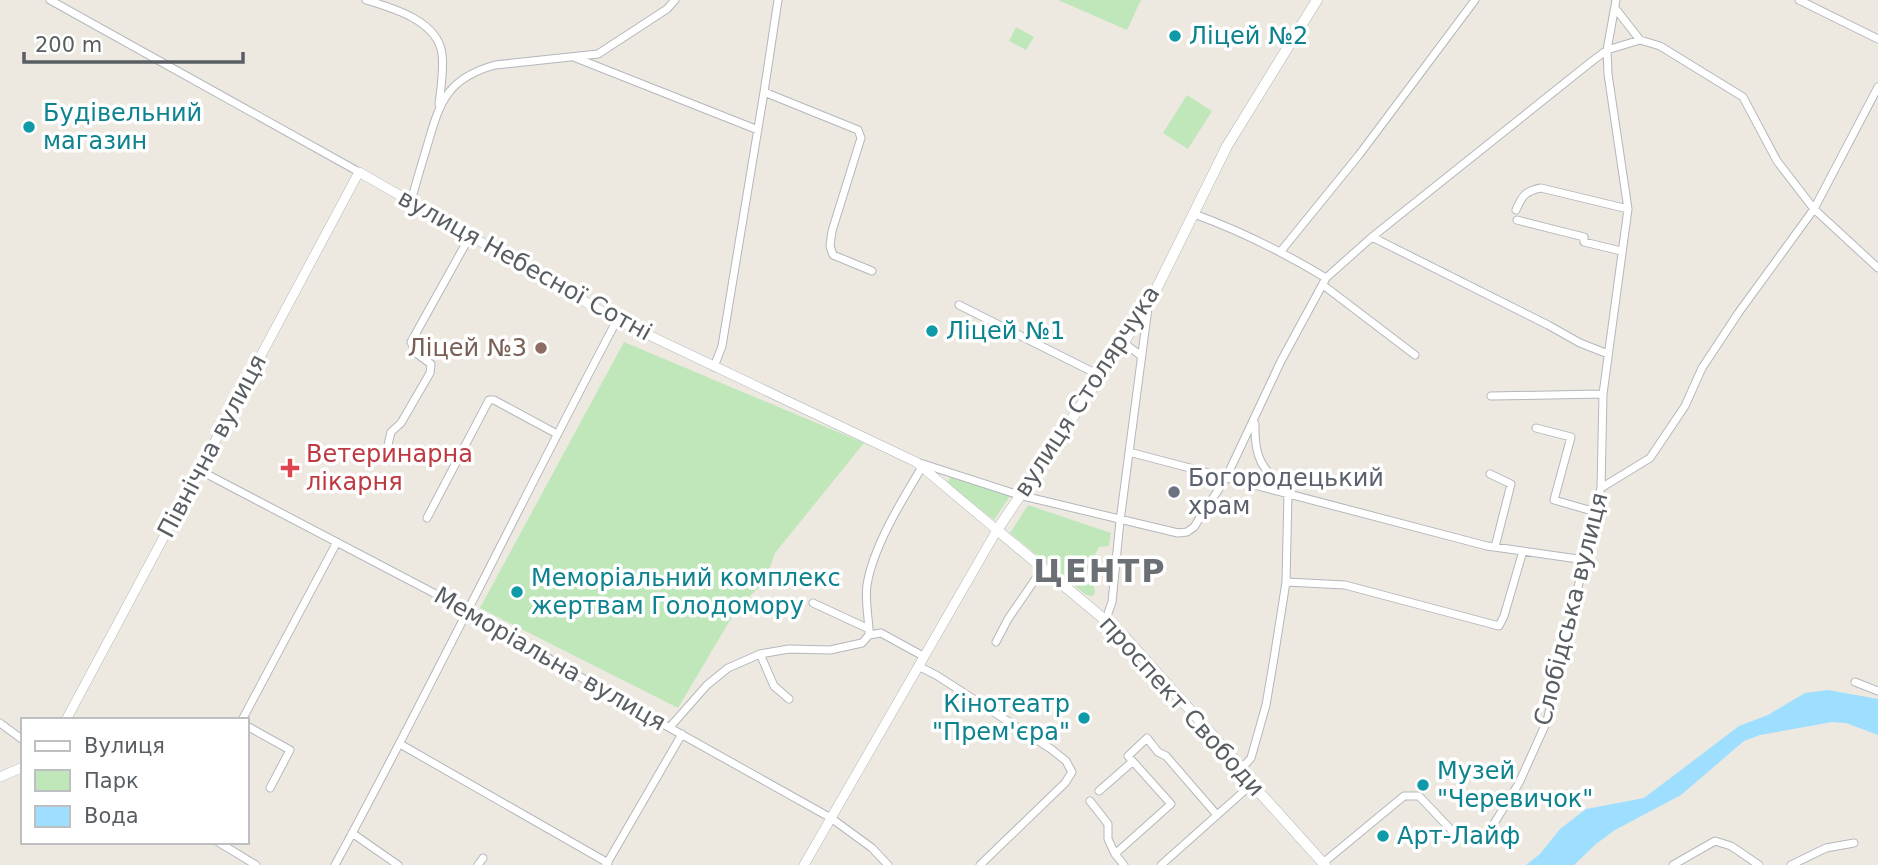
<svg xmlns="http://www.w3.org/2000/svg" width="1878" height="865" viewBox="0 0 1878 865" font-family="'DejaVu Sans',sans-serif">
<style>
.green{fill:#bfe7ba}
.water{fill:#9edfff}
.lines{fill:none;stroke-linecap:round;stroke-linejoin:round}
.minor-casing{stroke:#b3b7bc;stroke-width:9}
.tertiary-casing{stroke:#b3b7bc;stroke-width:10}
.secondary-casing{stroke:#b4b9be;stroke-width:11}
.minor{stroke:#fff;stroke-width:7}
.tertiary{stroke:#fff;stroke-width:9}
.secondary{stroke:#fff;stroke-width:10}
.culture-dot{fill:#0f9aa8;stroke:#fff;stroke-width:2.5}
.education-dot{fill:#8d6e63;stroke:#fff;stroke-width:2.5}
.health-dot{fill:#e0444e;stroke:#fff;stroke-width:2.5}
.worship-dot{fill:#6b7280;stroke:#fff;stroke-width:2.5}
.labels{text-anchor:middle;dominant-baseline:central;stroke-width:7;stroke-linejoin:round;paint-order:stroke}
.culture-label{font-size:24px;fill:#0d838f;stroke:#fff;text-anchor:start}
.street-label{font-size:24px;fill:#595e62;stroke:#fff}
.education-label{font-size:24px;fill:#785e54;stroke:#fff;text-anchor:end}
.health-label{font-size:24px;fill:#be3a42;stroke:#fff;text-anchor:start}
.worship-label{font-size:24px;fill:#5b616d;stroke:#fff;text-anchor:start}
.district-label{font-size:32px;font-weight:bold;letter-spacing:2px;fill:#6a7074;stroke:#fff}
</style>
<rect width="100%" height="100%" fill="#ede9e0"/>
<path class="green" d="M1058 0H1141L1127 30Z
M1016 27 1034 37 1026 50 1009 41Z
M1187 95 1212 111 1188 149 1163 133Z
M624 342 864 443 775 553 765 581 736 610 678 708 480 608Z
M951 476 1010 496 994 520 947 483Z
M1028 505 1111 533 1109 546 1099 547 1084 576 1093 583 1095 592 1093 596 1086 595 1010 533Z"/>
<path class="water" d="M1828 690 1878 699V735L1846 723 1832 722 1760 735 1744 741 1681 795 1615 830 1596 844 1574 865H1526L1540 854 1560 829 1586 809 1644 798 1739 726 1768 715 1805 693Z"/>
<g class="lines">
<defs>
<path id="minor" d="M50 0 359 172
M366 0C393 8 438 21 442 54 444 70 441 87 439 104
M1799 0 1878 39
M1615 8 1640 40
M576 58 758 130
M764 92 778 0
M411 202C416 182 422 163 428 143 440 101 448 78 495 65L598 54 667 9 675 0
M1516 210C1522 196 1525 191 1541 188L1628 209
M1194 214C1241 231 1283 252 1326 278
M1517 220 1584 237V242L1621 251
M1372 237 1548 325 1580 343 1608 354
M1281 251 1359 155 1475 0
M1323 285 1415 355
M959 305 1101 376
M1120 347 1128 346 1140 355
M714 367 722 346 764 92 858 130 861 138 832 231 830 246 833 255 872 271
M1491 396 1603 394
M1536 428 1571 437 1554 500 1596 512
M388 445 391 432 401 423 430 373 431 364 416 353 411 342 470 236
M1129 452 1487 546 1585 560
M920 463 1019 495 1178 533 1187 532 1194 527 1226 478 1281 361 1326 278 1372 237 1591 62 1607 50 1640 40 1660 46 1743 97 1777 161 1814 209 1878 268
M199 470 468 611 611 695 831 818 872 848 888 865
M1490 474 1511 484 1495 547
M1601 488 1650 458 1685 406 1702 368 1739 312 1814 209 1878 87
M427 518 489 400H494L557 434
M1286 582 1345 585 1499 626 1504 616 1523 551
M1106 619 1112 602 1120 521 1148 308
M869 629C868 615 865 599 867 585 873 547 902 500 922 467
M869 635 881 633 923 656
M996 642 1008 619 1043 568
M760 654 789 649 830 650 862 643 869 635V629L813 603
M918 666 936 675 1051 749 1066 761 1072 772 1065 783 980 865
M1855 682 1878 691
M242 720 337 542
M0 723 23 740
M247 726 290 750 270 788
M670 727 707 685 728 668 760 654 774 686 789 699
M400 744 608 863
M1242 768 1251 758 1266 705 1274 658 1286 582 1288 493C1263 468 1254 461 1255 424
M1099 791 1132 762
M1090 801 1108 824V839L1115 854 1124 865
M352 833 398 865
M218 842 256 865
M1115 854 1171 804 1128 756 1147 738 1158 752 1166 756 1217 815
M1323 863 1404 796H1419L1455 834 1472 838 1482 837 1490 830 1519 783 1547 721 1601 488 1603 394 1628 209 1608 74 1607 50 1616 0
M335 865C433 685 521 501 617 320
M478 865 483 858
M606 865 682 734
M1161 865 1252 784
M1673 865 1715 841 1731 846 1759 865
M1791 865 1826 848 1854 843"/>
<path id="tertiary" d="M66 720 359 172 617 320 916 462 997 530 804 865
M0 777 23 767"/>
<path id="secondary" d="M1317 0 1227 146 1148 306 997 530 1123 635 1242 768 1252 784 1325 865"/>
</defs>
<use href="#minor" class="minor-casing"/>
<use href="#tertiary" class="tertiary-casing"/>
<use href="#secondary" class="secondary-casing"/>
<use href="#minor" class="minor"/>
<use href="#tertiary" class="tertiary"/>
<use href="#secondary" class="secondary"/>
</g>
<g class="culture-dot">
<circle cx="1175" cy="36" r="7"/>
<circle cx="29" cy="127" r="7"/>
<circle cx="932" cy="331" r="7"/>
<circle cx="517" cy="592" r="7"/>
<circle cx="1084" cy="718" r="7"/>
<circle cx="1423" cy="785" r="7"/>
<circle cx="1383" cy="836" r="7"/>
</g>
<circle class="education-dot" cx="541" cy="348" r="7"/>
<path class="health-dot" d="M286.5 457.5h7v7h7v7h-7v7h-7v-7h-7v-7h7z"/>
<circle class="worship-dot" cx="1174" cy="492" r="7"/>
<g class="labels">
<g class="culture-label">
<text x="1189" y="36">Ліцей №2</text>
<text x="43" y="113">Будівельний<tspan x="43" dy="28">магазин</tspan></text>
<text x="946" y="331">Ліцей №1</text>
<text x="531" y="578">Меморіальний комплекс<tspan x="531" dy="28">жертвам Голодомору</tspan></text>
<text x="1070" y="704" text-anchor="end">Кінотеатр<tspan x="1070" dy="28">"Прем'єра"</tspan></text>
<text x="1437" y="771">Музей<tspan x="1437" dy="28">"Черевичок"</tspan></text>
<text x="1397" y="836">Арт-Лайф</text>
</g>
<g class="street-label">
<text transform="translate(525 265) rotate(29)">вулиця Небесної Сотні</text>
<text transform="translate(1087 391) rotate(-57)">вулиця Столярчука</text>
<text transform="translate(212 446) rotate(-62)">Північна вулиця</text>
<text transform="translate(1571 609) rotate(-76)">Слобідська вулиця</text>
<text transform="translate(550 659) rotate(30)">Меморіальна вулиця</text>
<text transform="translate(1182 706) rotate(48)">проспект Свободи</text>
</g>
<g class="education-label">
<text x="527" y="348">Ліцей №3</text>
</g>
<g class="health-label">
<text x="306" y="454">Ветеринарна<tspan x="306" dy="28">лікарня</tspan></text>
</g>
<g class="worship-label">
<text x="1188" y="478">Богородецький<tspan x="1188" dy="28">храм</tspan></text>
</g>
<g class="district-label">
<text x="1100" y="571">ЦЕНТР</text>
</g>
</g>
<rect x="21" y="718" width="228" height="126" fill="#ffffff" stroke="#bdbfc0" stroke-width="2"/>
<rect x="35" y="741" width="35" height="10" fill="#ffffff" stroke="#bdbfc0" stroke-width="2"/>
<text x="84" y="753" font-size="21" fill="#595e62">Вулиця</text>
<rect x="35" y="770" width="35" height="21" fill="#bfe7ba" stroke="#bdbfc0" stroke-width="2"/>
<text x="84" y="788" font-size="21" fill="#595e62">Парк</text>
<rect x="35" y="806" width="35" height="21" fill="#9edfff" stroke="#bdbfc0" stroke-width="2"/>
<text x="84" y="823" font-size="21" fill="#595e62">Вода</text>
<path d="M24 52v10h219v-10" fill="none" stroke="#595e62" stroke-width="3.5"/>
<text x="35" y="52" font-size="21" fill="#595e62" stroke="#ffffff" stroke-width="5" paint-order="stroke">200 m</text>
</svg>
